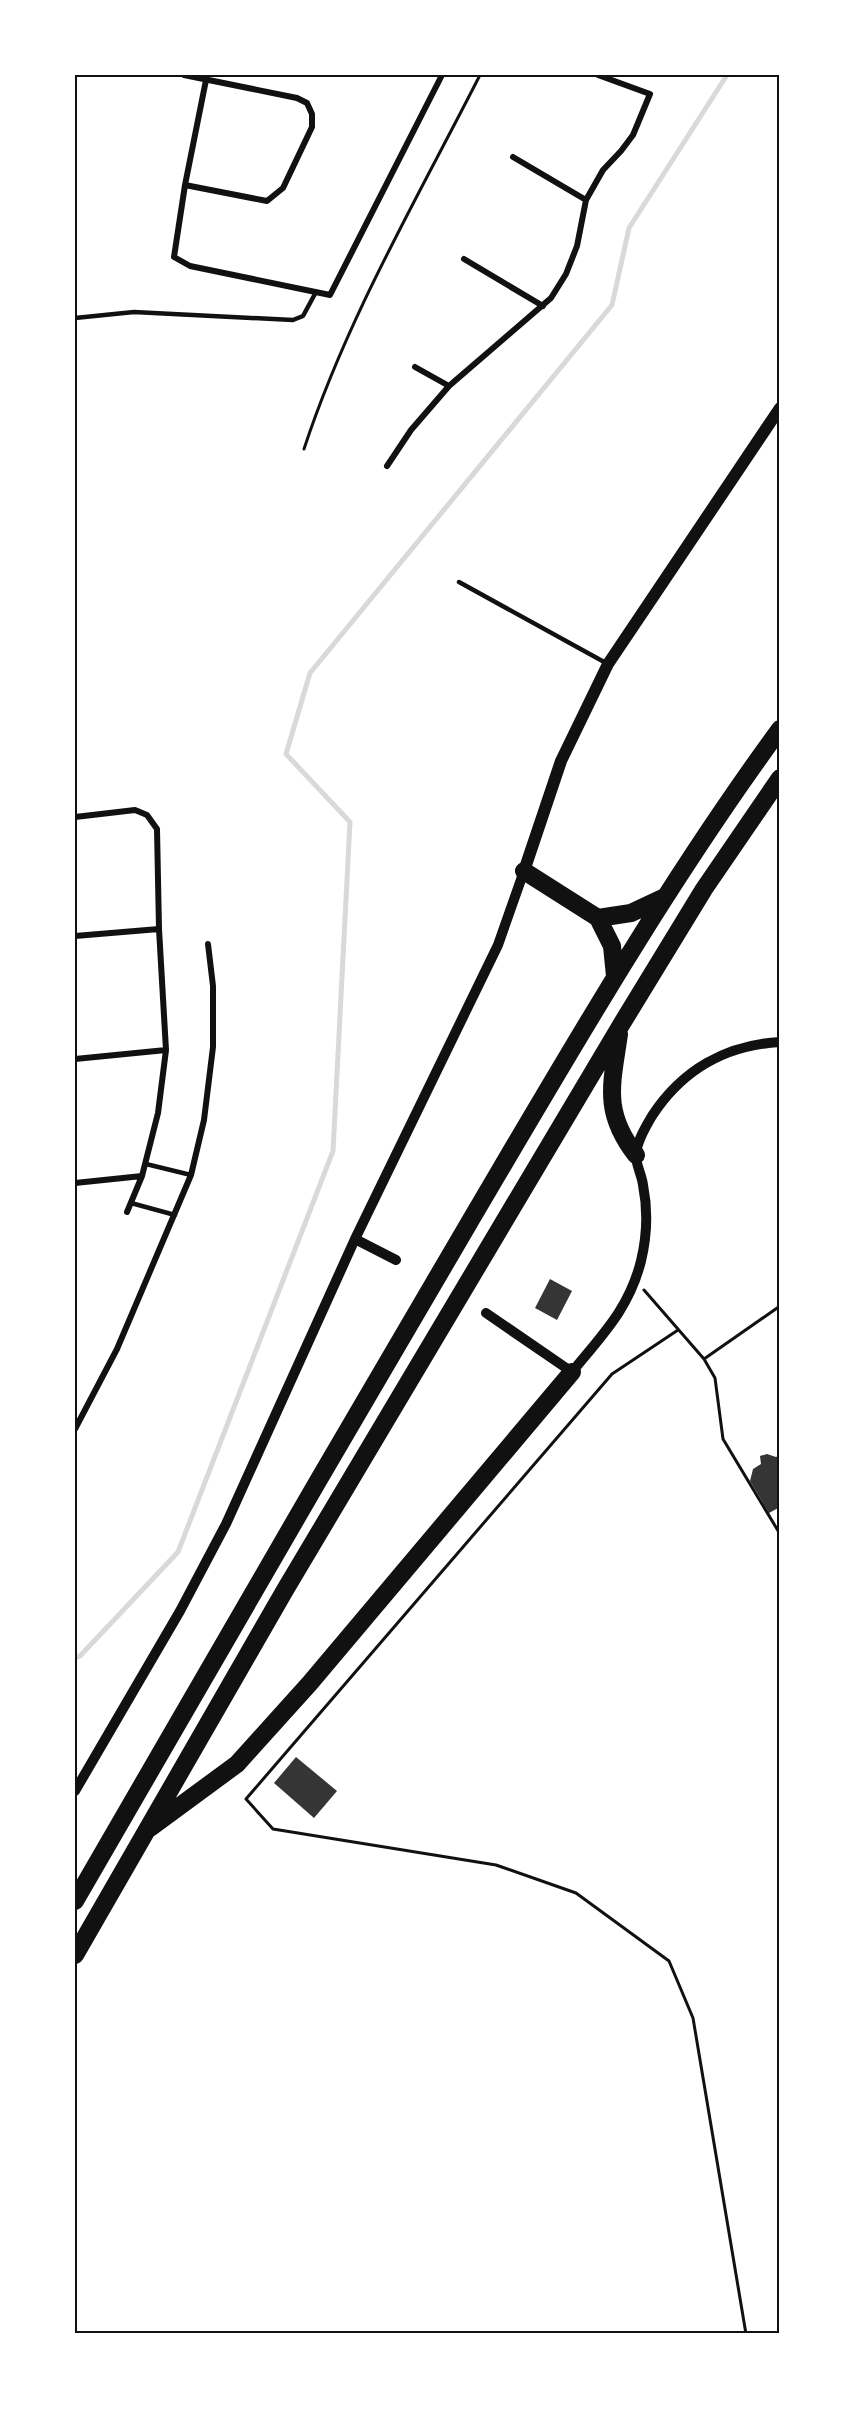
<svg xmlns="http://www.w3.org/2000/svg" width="855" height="2409" viewBox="0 0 855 2409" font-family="Rubik,sans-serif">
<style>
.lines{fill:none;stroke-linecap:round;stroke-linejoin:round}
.stream{stroke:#d9d9d9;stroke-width:5}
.building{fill:#353535}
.path{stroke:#111;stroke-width:3}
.service{stroke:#111;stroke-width:4.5}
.minor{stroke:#111;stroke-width:6}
.tertiary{stroke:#111;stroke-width:10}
.secondary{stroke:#111;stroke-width:12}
.motorway{stroke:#111;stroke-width:18}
.neatline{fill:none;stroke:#111;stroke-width:2}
</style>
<rect width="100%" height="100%" fill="#fff"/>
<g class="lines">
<path class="stream" d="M75 1658 80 1656 178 1552 333 1151 350 822 286 754 310 673 612 305 629 228 727 75"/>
</g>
<path class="building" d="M550 1279 572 1291 557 1320 535 1308Z
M767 1454 776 1457 780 1455V1507L769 1513 750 1481 753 1469 761 1464 760 1456Z
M296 1757 337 1791 314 1818 274 1783Z"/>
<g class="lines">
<path class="path" d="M304 449C347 318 418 197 480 75
M644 1290 704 1359 780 1306
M678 1330 612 1374 246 1799 273 1829 496 1865 576 1893 669 1961 693 2018 746 2334
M704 1359 715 1378 723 1439 780 1534"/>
<path class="service" d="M75 318 134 312 293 320 303 316 316 292
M459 582 606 663
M146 1164 191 1175
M131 1203 175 1215"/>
<path class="minor" d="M184 75 297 98 307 103 312 114V127L283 188 267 201 185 185
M206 80 185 185 174 257 190 266 330 295 442 75
M513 157 586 200
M464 259 543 306
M415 367 449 386
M387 466 411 430 449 386 551 298 566 274 577 246 586 200 603 170 621 151 633 135 650 94 598 75
M75 817 135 810 147 815 157 829 159 929 166 1050 158 1113 142 1176 127 1212
M75 936 159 929
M75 1059 166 1050
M75 1183 142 1176
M75 1429 117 1349 191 1175 204 1120 213 1047V986L208 944"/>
<path class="tertiary" d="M355 1239 396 1260
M486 1313 572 1372C602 1335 629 1309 641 1261 647 1236 648 1210 643 1185 642 1175 635 1163 636 1154 637 1141 646 1126 652 1116 682 1070 726 1045 780 1042
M75 1791 180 1611 226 1524 355 1239 498 945 524 871"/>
<path class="secondary" d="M524 871 561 761 608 664 780 408"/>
<path class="motorway" d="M524 871 598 918 612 946 615 976
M598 918 631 913 665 897
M619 1034C612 1084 602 1111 636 1155
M150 1828 237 1764 310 1683 572 1372
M75 1901C206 1675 336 1448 469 1223 568 1055 665 886 780 729
M75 1955 285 1590 621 1025 704 889 780 778"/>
</g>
<rect width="855" height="2409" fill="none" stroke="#ffffff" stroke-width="153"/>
<rect x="76" y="76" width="702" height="2256" class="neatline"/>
</svg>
